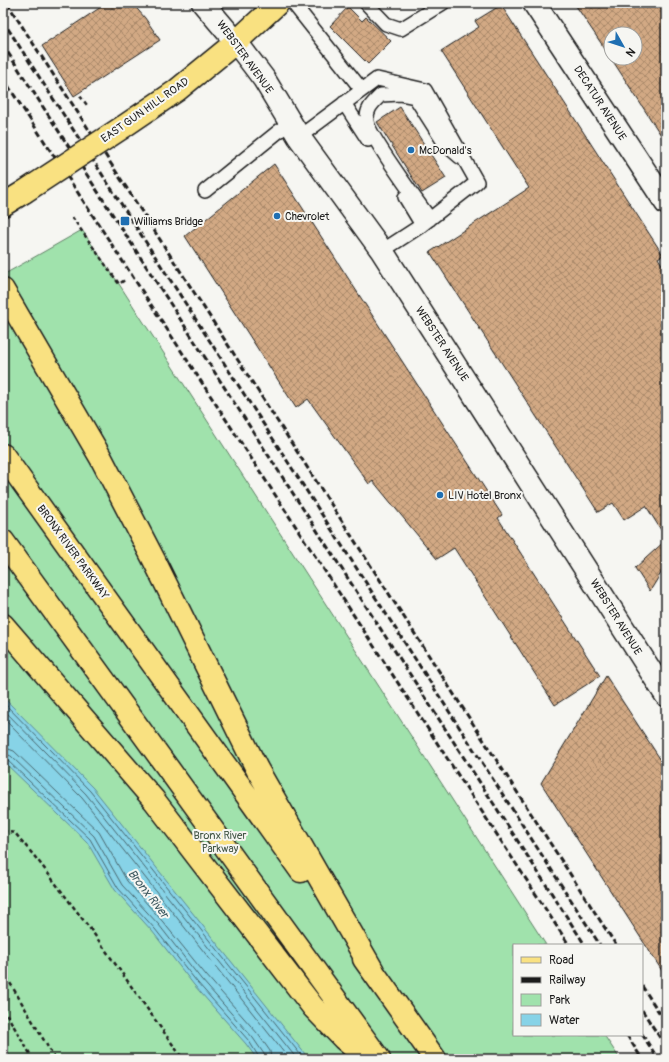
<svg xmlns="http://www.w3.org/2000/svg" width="669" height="1062" viewBox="0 0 669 1062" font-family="Pangolin,sans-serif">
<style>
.park{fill:#a0e2ac;stroke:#5e7f64}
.water{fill:#87d3e7;stroke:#5c8a96}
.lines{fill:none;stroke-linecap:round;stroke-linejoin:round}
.shore{stroke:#47656d;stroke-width:1}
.building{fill:url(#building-cross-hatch);stroke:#1c1c1c;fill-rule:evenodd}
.service-casing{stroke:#1c1c1c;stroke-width:16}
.minor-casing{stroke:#1c1c1c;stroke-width:25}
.secondary-casing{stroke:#1c1c1c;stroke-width:25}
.primary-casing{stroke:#1c1c1c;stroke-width:25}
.motorway-casing{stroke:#1c1c1c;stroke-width:25}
.path{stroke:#1c1c1c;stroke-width:2.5;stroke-dasharray:4 3;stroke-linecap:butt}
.service{stroke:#f6f6f2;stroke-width:13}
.minor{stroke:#f6f6f2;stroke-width:22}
.secondary{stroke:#f6f6f2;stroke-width:22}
.primary{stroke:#f9e181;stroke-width:22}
.motorway{stroke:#f9e181;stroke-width:22}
.rail{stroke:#1c1c1c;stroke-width:3;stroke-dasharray:6 3;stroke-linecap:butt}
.primary-bridge-casing{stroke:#1c1c1c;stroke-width:25;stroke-linecap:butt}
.primary-bridge{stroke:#f9e181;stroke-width:22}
.poi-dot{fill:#1f6fb2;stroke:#f6f6f2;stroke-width:1.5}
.labels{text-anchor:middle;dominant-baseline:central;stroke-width:4;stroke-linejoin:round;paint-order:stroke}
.street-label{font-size:11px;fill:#1c1c1c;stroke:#f6f6f2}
.poi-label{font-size:11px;fill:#1c1c1c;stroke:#f6f6f2;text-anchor:start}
.park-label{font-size:11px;fill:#445747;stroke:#f6f6f2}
.water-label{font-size:12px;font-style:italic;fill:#415c63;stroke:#f6f6f2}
</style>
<defs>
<pattern id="building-cross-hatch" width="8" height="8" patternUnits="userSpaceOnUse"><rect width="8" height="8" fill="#d2a984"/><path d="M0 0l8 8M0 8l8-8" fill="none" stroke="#aa896b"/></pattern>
</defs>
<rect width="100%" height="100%" fill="#f6f6f2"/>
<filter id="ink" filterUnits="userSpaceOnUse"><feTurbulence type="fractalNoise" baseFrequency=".025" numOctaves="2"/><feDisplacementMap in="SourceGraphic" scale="8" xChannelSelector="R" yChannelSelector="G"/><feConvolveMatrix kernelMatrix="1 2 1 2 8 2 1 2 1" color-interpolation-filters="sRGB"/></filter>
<g filter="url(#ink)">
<path class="park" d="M82 230 119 284 546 945H514V1035H604L620 1059H3V275Z"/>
<path class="water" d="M3 697 93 788 309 1059H257L246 1044 194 985 152 931 115 890 87 842 3 761Z"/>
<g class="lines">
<path class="shore" d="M3 702 90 791 304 1059
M3 709 86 794 297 1059
M3 718 82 798 289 1059
M3 747 14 751 99 832 127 881 163 922 206 975 258 1034 270 1051 271 1059
M3 753 11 756 94 836 122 885 159 925 201 979 253 1038 264 1054 265 1059
M3 758 7 760 90 839 118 888 155 929 197 982 249 1041 260 1059"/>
</g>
<path class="building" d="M107 3H132L145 18 160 40 74 96 42 46Z
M574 3H666V143L609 55ZM611 34H635V58H611Z
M501 5 663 255 658 258 666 271V538L646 506 624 520 613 503 598 512 430 252 529 188 441 51 479 27 475 21Z
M348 7 362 21 366 17 391 41 368 64 330 26Z
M400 107 446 178 422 193 377 122Z
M274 164 502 515 498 518 600 676 555 705 454 548 437 559 373 481 369 484 308 399 296 408 185 236Z
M666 540V565L650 591 635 568Z
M606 676 666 768V977L541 783Z"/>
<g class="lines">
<defs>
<path id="service" d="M293 3 362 90
M366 3 386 24 401 29 443 3
M344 103 368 140
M299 137 377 79 425 90 477 182 422 225 382 251
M205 191 289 123
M405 197 422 225
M430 219C419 204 368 134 367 121 366 108 373 103 381 95L400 94 415 97 445 144 460 157"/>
<path id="minor" d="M534 3 666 203"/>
<path id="secondary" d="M203 3 236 42 264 79 299 137 382 251 666 695"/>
<path id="primary" d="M123 127 176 91 236 42 278 3
M3 205 24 192"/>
<path id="motorway" d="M3 290 101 458 154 560 257 769 373 971
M3 455 301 871
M3 541 379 1059
M3 625 154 800 313 1007 344 1039 367 1059
M364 959 435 1059"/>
</defs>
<use href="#service" class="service-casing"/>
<use href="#minor" class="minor-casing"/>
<use href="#secondary" class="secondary-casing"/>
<use href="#primary" class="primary-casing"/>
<use href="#motorway" class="motorway-casing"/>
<path class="path" d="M80 96 87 105
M72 217 119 284 125 280
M3 831 15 833 40 863 94 934 183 1059
M3 971 55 1059
M3 1008 33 1059"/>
<use href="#service" class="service"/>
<use href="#minor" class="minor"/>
<use href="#secondary" class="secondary"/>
<use href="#primary" class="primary"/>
<use href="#motorway" class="motorway"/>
<path class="rail" d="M7 3 616 945
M3 21 600 945
M3 45 585 945
M3 78 569 945
M642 986 666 1023
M642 1010 666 1047
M642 1034 658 1059
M627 1035 642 1059"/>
<defs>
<path id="primary-bridge" d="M24 192 123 127"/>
</defs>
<use href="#primary-bridge" class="primary-bridge-casing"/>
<use href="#primary-bridge" class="primary-bridge"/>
</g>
</g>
<g class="poi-dot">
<circle cx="411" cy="150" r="4"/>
<circle cx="277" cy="216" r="4"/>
<rect x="120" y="216" width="10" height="10" rx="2"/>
<circle cx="440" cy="495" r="4"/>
</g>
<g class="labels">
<g class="street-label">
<text transform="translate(245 57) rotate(54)">WEBSTER AVENUE</text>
<text transform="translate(600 103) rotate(57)">DECATUR AVENUE</text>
<text transform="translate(145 110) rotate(-35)">EAST GUN HILL ROAD</text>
<text transform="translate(442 344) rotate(57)">WEBSTER AVENUE</text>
<text transform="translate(73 552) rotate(54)">BRONX RIVER PARKWAY</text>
<text transform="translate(616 617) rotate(58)">WEBSTER AVENUE</text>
</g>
<g class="poi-label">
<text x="419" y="150">McDonald's</text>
<text x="285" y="216">Chevrolet</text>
<text x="134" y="221">Williams Bridge</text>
<text x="448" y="495">LIV Hotel Bronx</text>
</g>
<g class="park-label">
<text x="220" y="835">Bronx River<tspan x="220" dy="13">Parkway</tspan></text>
</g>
<g class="water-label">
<text transform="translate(148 894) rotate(52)">Bronx River</text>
</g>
</g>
<rect width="669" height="1062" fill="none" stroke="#f6f6f2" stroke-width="16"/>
<rect x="8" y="8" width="653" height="1046" fill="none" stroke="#1c1c1c" stroke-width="1.5" filter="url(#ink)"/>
<rect x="513" y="944" width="130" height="92" fill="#f6f6f2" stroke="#9f9f9c"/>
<rect x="521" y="957" width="20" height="6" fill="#f9e181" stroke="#9f9f9c"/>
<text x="549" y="964" font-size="12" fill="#1c1c1c">Road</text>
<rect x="521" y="977" width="20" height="6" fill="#1c1c1c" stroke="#9f9f9c"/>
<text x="549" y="984" font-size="12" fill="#1c1c1c">Railway</text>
<rect x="521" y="994" width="20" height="12" fill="#a0e2ac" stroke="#9f9f9c"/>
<text x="549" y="1004" font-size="12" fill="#1c1c1c">Park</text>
<rect x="521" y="1014" width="20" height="12" fill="#87d3e7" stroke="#9f9f9c"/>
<text x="549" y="1024" font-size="12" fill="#1c1c1c">Water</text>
<g transform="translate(623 46) rotate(129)"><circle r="19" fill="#f6f6f2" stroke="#9f9f9c"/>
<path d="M0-3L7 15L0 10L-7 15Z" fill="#1f6fb2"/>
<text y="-6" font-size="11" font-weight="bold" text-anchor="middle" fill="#1c1c1c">N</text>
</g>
</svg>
